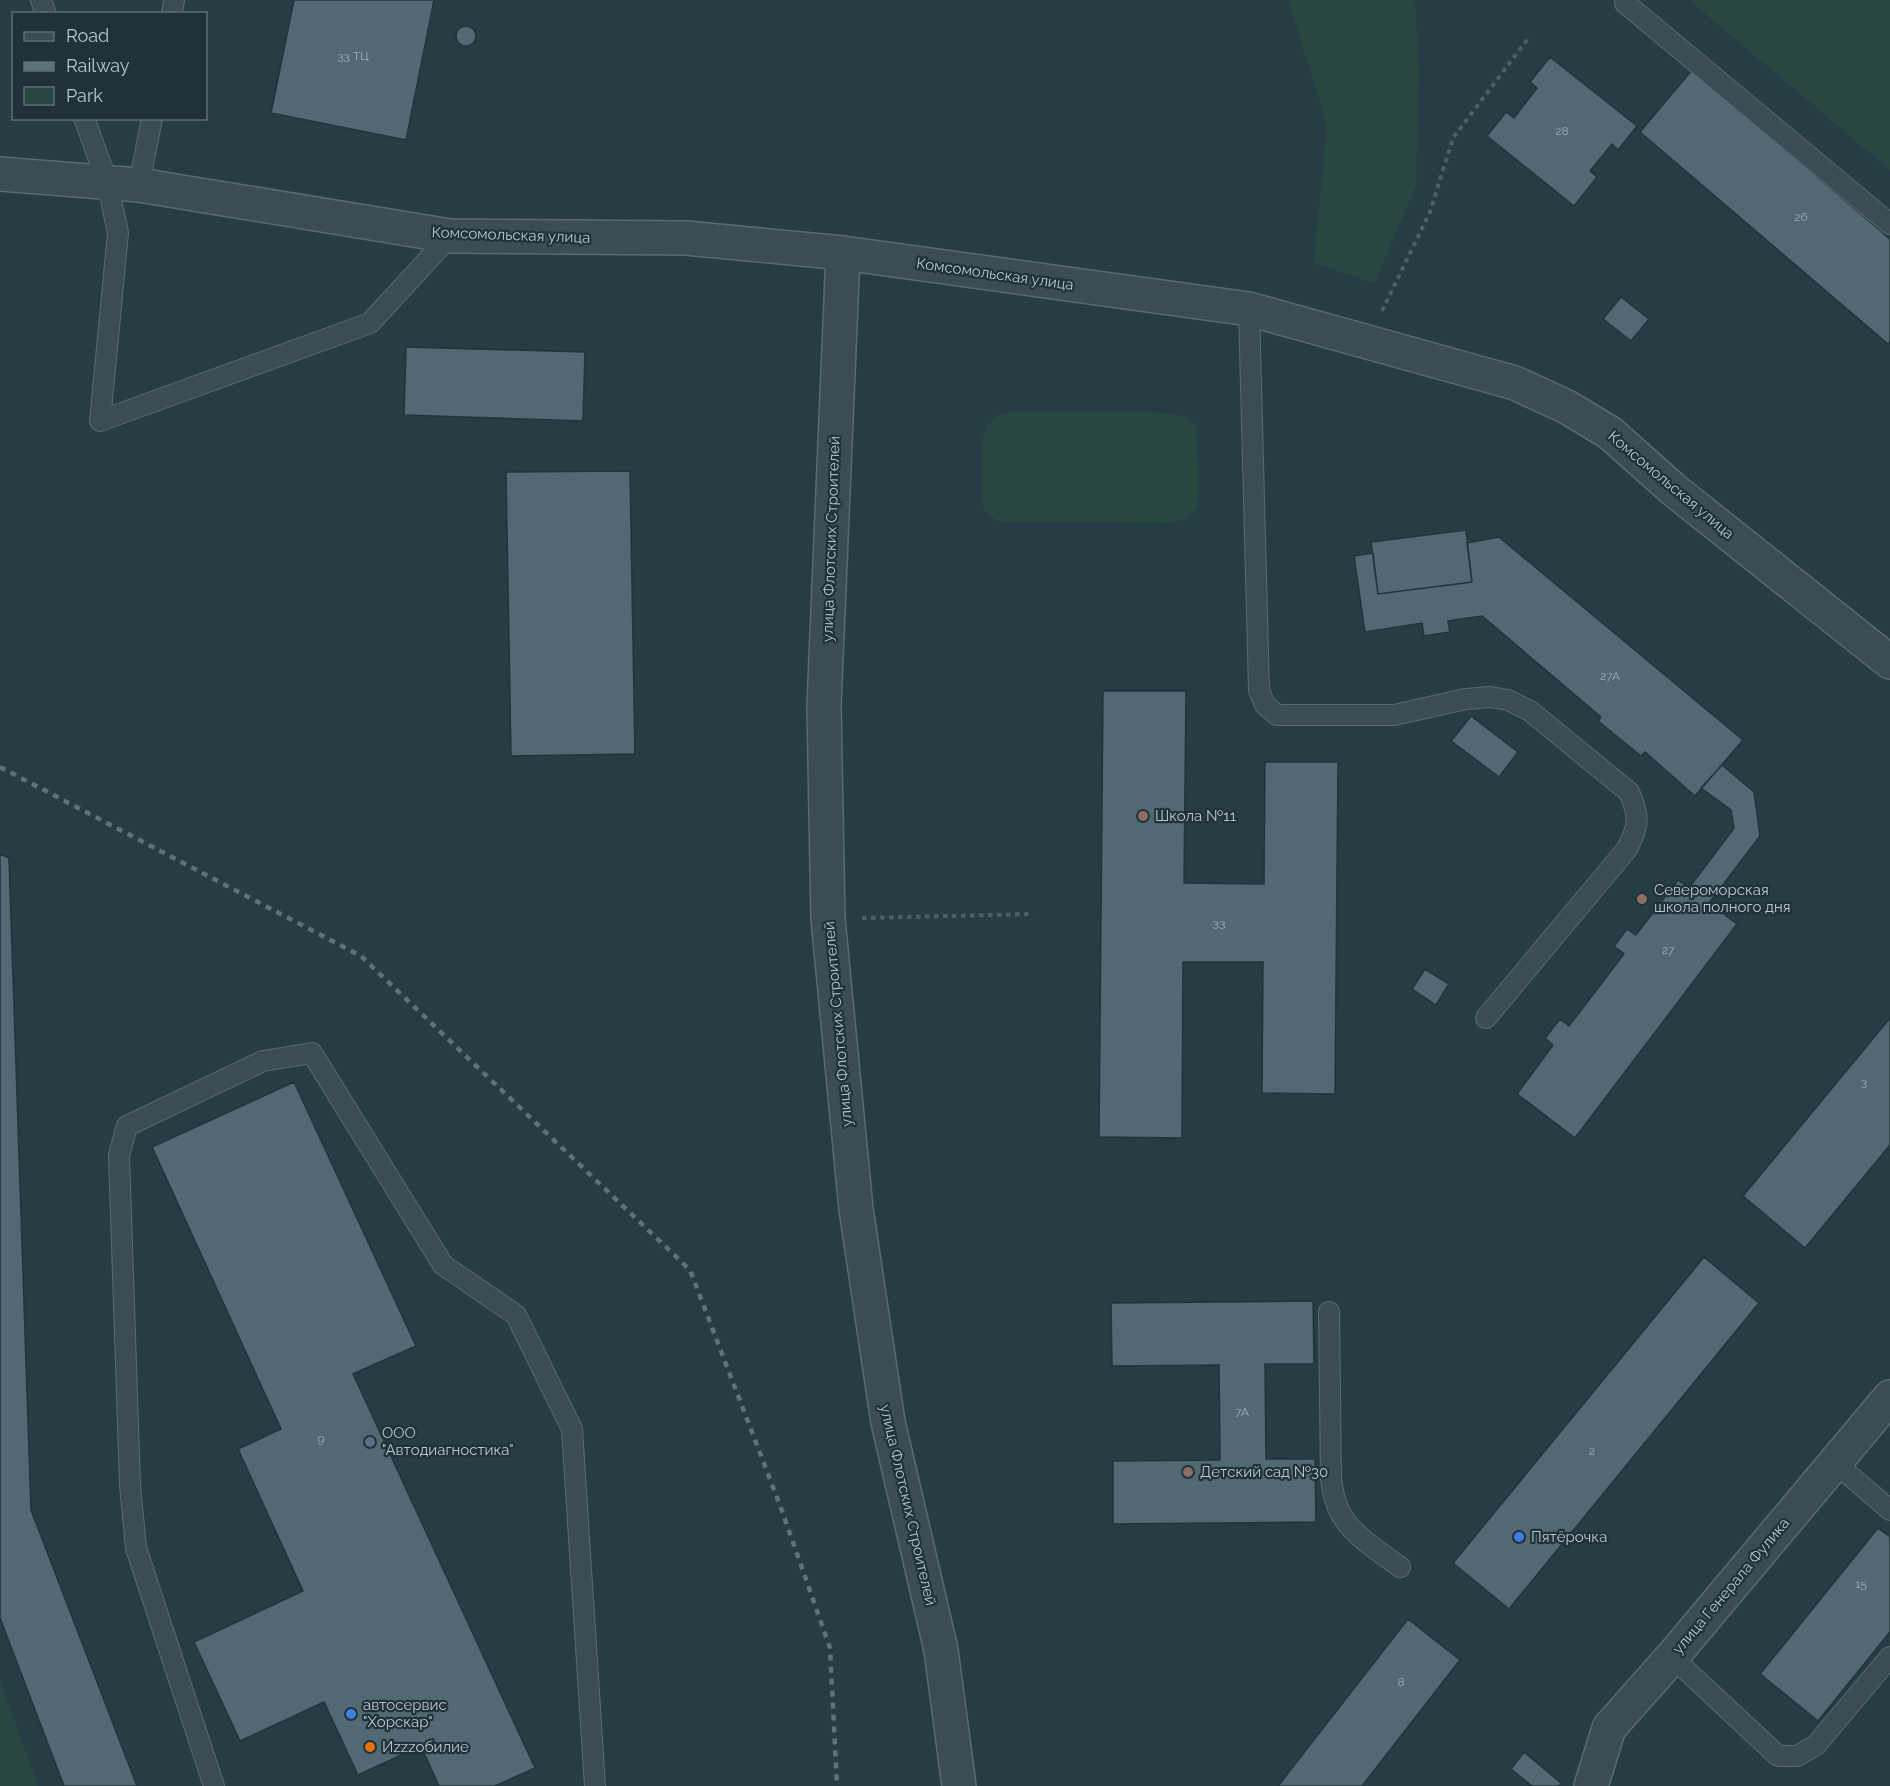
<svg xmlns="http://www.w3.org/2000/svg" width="1890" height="1786" viewBox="0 0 1890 1786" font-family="Raleway,sans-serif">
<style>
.green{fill:#284741}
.building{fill:#516973;stroke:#21343c;stroke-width:1.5}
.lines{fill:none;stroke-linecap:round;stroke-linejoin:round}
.service-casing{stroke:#596a72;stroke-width:22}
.minor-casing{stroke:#596a72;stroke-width:36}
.tertiary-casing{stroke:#596a72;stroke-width:36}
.path{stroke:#48645f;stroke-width:4;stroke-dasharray:4.5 4.5;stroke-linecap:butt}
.service{stroke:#3a4d55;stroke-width:20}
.minor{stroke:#3a4d55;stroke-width:33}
.tertiary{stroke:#3a4d55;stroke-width:33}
.rail{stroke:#5c737c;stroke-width:4.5;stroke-dasharray:6 6;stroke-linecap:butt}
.education-dot{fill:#8d6e63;stroke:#1f323a;stroke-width:2}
.service-dot{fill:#5c6f8a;stroke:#1f323a;stroke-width:2}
.shop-dot{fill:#3f7fe0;stroke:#1f323a;stroke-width:2}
.food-dot{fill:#e8710a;stroke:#1f323a;stroke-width:2}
.labels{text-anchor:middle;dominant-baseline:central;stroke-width:4.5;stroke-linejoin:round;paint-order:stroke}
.number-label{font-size:12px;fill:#9eb0b7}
.street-label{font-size:15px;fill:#b8c7ce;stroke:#1f323a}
.poi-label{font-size:15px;fill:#b8c7ce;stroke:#1f323a;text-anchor:start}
</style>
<rect width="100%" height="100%" fill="#263d46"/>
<path class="green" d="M1288 0H1415L1419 73 1416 185 1375 283 1314 263 1327 124Z
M1689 0H1890V170Z
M1011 412 1171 413C1180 415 1191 417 1195 426 1198 435 1200 498 1197 506 1192 518 1182 521 1170 523L1011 522 997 521 987 513 982 504V439L988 424 998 416Z
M0 1681 38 1786H0Z"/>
<path class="building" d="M294 0H434L406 140 271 113Z
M456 36a10 10 0 1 1 20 0a10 10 0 1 1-20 0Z
M1550 57 1637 126 1618 150 1612 144 1590 171 1597 177 1574 206 1487 136 1506 112 1514 118 1537 88 1530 82Z
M1692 70 1890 239V342L1888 344 1640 132Z
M1621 297 1649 319 1631 341 1603 319Z
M406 347 585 352 583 421 404 415Z
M630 471 635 754 511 756 506 472Z
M1466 530 1472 582 1378 594 1371 542Z
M1499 537 1743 740 1695 796 1645 752 1641 756 1598 721 1601 717 1482 616 1448 621 1450 632 1424 636 1422 623 1365 632 1354 556 1373 553 1378 594 1472 582 1467 543Z
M1103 691H1186L1184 883 1264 884 1265 762H1338L1335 1094 1262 1093 1263 962H1183L1182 1138 1099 1137Z
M1471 716 1518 752 1499 777 1451 741Z
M1722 765 1754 792 1760 836 1709 903 1737 924 1575 1138 1517 1094 1553 1045 1545 1038 1560 1019 1569 1026 1624 954 1614 946 1627 929 1636 935 1678 880 1689 888 1734 828 1731 810 1701 788Z
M0 854 9 858 31 1510 137 1786H64L0 1618Z
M1425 969 1449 984 1436 1005 1412 989Z
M1890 1018V1145L1805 1248 1743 1196Z
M294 1082 416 1346 353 1374 535 1768 495 1786H439L421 1746 358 1775 324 1702 240 1741 194 1642 303 1591 238 1449 281 1429 152 1147Z
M1704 1257 1759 1303 1509 1609 1453 1563Z
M1313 1301 1314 1364H1265L1266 1459H1315L1316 1522 1113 1524V1461L1220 1460 1219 1365 1112 1366 1111 1303Z
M1878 1528 1890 1537V1632L1818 1721 1760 1674Z
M1408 1619 1460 1660 1362 1786H1278Z
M1524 1752 1561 1783 1559 1786H1532L1511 1769Z"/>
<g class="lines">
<defs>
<path id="service" d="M41 0 46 14
M1625 3 1890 224
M172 14 174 0
M84 118 107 181 118 233 100 421 370 323 450 236
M139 185 152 118
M1249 309 1259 690 1265 705 1277 715H1394L1466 699 1490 697 1508 700 1530 711 1629 792C1640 817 1639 825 1627 849L1486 1018
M1329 1312 1331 1479C1333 1492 1335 1504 1342 1516 1355 1537 1380 1552 1400 1567
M1835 1463 1890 1510
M1672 1657 1778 1756H1797L1816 1745 1890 1657
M214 1786 136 1548 130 1485 119 1155 127 1126 263 1061 312 1053 443 1265 516 1315 572 1429 595 1786"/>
<path id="minor" d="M843 253 824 706 828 919 856 1209 888 1422 941 1650 959 1786
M1591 1786 1609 1728 1672 1657 1890 1397"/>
<path id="tertiary" d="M0 174 139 185 450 236 686 238 843 253 1249 309 1515 383 1567 407 1610 433 1674 490 1890 662"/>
</defs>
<use href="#service" class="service-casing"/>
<use href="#minor" class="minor-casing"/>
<use href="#tertiary" class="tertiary-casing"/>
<path class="path" d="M1382 311 1430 212 1453 138 1530 36
M862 918 1033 914"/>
<use href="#service" class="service"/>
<use href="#minor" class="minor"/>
<use href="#tertiary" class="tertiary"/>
<path class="rail" d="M0 767 361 956 690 1270 781 1508 830 1648 837 1786"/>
</g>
<g class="education-dot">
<circle cx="1143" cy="816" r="6"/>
<circle cx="1642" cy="899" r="6"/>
<circle cx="1188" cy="1472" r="6"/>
</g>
<circle class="service-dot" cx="370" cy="1442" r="6"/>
<g class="shop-dot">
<circle cx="1519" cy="1537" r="6"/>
<circle cx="351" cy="1714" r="6"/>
</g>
<circle class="food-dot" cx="370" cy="1747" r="6"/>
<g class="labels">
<g class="number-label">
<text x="353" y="56">33 ТЦ</text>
<text x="1562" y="131">28</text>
<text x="1801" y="217">26</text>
<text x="1610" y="676">27А</text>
<text x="1219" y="923">33</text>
<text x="1668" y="950">27</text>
<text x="1864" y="1082">3</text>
<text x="1242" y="1412">7А</text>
<text x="321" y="1439">9</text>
<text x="1592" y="1451">2</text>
<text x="1861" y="1584">15</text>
<text x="1401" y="1682">8</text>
</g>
<g class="street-label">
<text transform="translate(511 235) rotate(2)">Комсомольская улица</text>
<text transform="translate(995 274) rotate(8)">Комсомольская улица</text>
<text transform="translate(1671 485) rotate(40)">Комсомольская улица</text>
<text transform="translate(831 539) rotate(-88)">улица Флотских Строителей</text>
<text transform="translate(838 1024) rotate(-95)">улица Флотских Строителей</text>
<text transform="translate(908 1505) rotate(77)">улица Флотских Строителей</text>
<text transform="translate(1731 1586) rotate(-50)">улица Генерала Фулика</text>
</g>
<g class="poi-label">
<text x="1155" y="816">Школа №11</text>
<text x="1654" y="890">Североморская<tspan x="1654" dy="17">школа полного дня</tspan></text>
<text x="382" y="1433">ООО<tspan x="382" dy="17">"Автодиагностика"</tspan></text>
<text x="1200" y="1472">Детский сад №30</text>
<text x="1531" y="1537">Пятёрочка</text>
<text x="363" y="1705">автосервис<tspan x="363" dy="17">"Хорскар"</tspan></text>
<text x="382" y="1747">Иzzzобилие</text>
</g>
</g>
<rect x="12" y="12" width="195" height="108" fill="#1f323a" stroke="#5c6e75" stroke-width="1.5"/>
<rect x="24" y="32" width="30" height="9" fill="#3a4d55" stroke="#5c6e75" stroke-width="1.5"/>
<text x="66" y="42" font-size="18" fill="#b8c7ce">Road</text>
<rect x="24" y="62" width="30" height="9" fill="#5c737c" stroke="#5c6e75" stroke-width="1.5"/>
<text x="66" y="72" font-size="18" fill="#b8c7ce">Railway</text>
<rect x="24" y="87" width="30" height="18" fill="#284741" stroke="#5c6e75" stroke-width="1.5"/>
<text x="66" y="102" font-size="18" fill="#b8c7ce">Park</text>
</svg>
